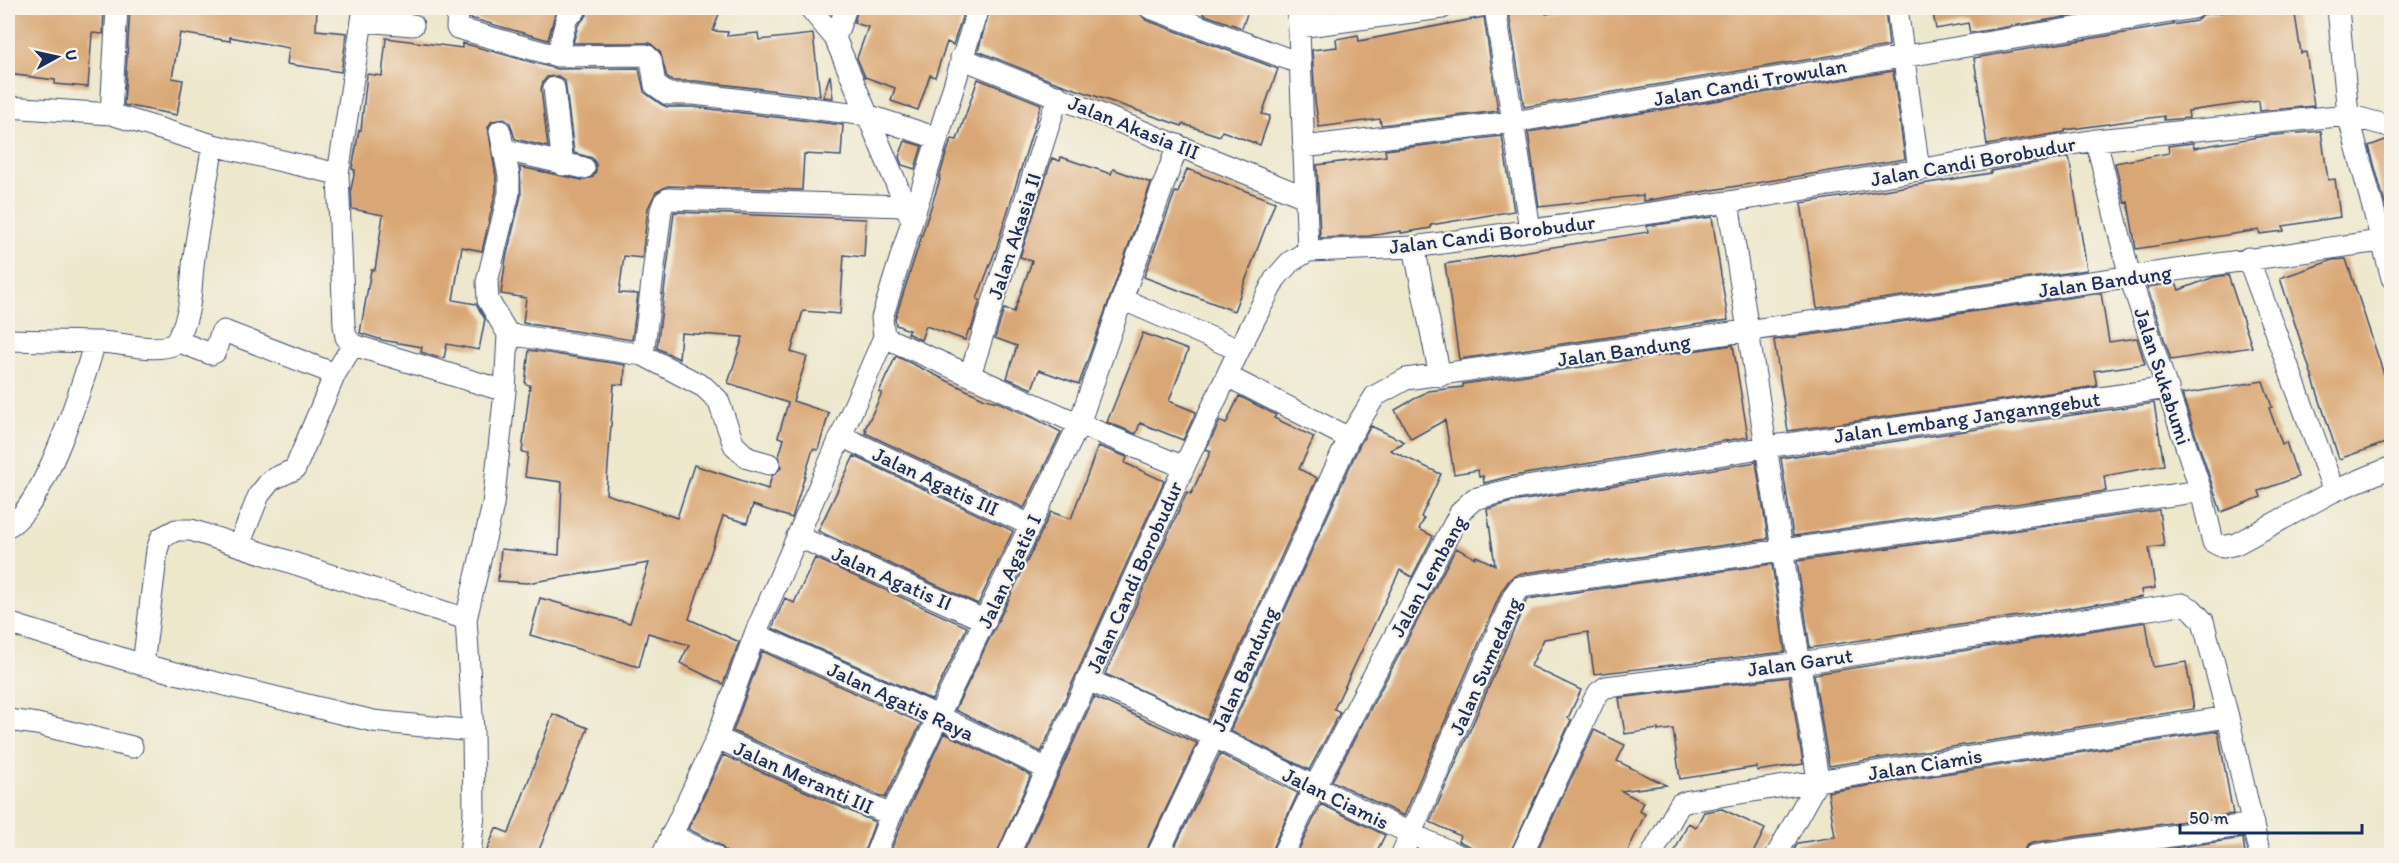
<svg xmlns="http://www.w3.org/2000/svg" width="2399" height="863" viewBox="0 0 2399 863" font-family="Itim,sans-serif">
<style>
.building{fill:#d9a774}
.lines{fill:none;stroke-linecap:round;stroke-linejoin:round}
.minor-casing{stroke:#3a4b6e;stroke-width:23}
.minor{stroke:#fff;stroke-width:21}
.labels{text-anchor:middle;dominant-baseline:central;stroke-width:4.5;stroke-linejoin:round;paint-order:stroke}
.street-label{font-size:21px;fill:#1b2f5e;stroke:#f7f3e8}
</style>
<rect width="100%" height="100%" fill="#f7f3e8"/>
<filter id="ink" filterUnits="userSpaceOnUse"><feTurbulence type="fractalNoise" baseFrequency=".0167" numOctaves="2"/><feDisplacementMap in="SourceGraphic" scale="12" xChannelSelector="R" yChannelSelector="G"/><feConvolveMatrix kernelMatrix="1 2 1 2 8 2 1 2 1" color-interpolation-filters="sRGB"/></filter>
<filter id="wash" filterUnits="userSpaceOnUse"><feTurbulence type="fractalNoise" baseFrequency=".008" numOctaves="4" result="noise"/><feDisplacementMap in="SourceGraphic" scale="24" xChannelSelector="R" yChannelSelector="G"/><feGaussianBlur stdDeviation="1.35" result="paint"/><feColorMatrix in="noise" values="0 0 0 0 0 0 0 0 0 0 0 0 0 0 0 0 0 1.4 0 .05"/><feComposite in="paint" operator="in"/></filter>
<g filter="url(#wash)">
<rect width="100%" height="100%" fill="#ede7cc"/>
<g id="blocks">
<path class="building" d="M8 8H104L103 34 92 33 88 87 55 84V80L8 74Z
M130 8H317L316 30 347 33 341 72 287 64 289 48 230 37V41L180 33 172 78 183 80 177 115 124 105Z
M471 8H559L555 14 548 40 470 18Z
M587 8H721L713 31 728 32 727 36 758 33 759 40 813 34 820 96 695 81H672L667 78 660 52 650 43H573L578 25 587 15Z
M858 8H965L953 45 947 42 935 77 930 75 918 110 891 101 895 88 865 77 857 58 868 27 854 23Z
M990 8H1127L1138 11 1146 20 1278 69 1262 114 1270 116 1260 145 1222 131 1220 136 1183 124 1182 126 1049 80 978 51Z
M1206 8H1249L1242 28 1203 14Z
M1545 8 1546 14 1588 8H1885L1889 46 1524 107 1509 14Z
M1932 8H2120L1970 33 1968 23 1936 29Z
M2266 8H2294L2301 53 2306 52 2314 106 2260 111 2259 101 2188 111 2189 118 2164 120V116L2065 130V132L1987 145 1974 58 2196 21 2205 14Z
M1484 17 1498 111 1381 125 1380 119 1319 127 1315 101 1312 50 1337 47 1336 39 1358 35 1359 41Z
M386 38 462 48V43L557 69 639 68 644 92 661 104 667 107H693L843 125 841 156 804 154 802 190 668 186 656 192 648 208 642 258 624 256 619 293 638 294 632 340 523 323 526 298 501 294 506 258 521 196 520 167 582 180 593 177 596 170V164L592 158 574 153 565 81 558 76 547 77 543 82 541 89 548 147 515 139 510 123 504 119 492 121 488 127 496 177V191L482 251 462 247 453 300 476 304 485 319 479 350 447 344 444 358 436 357 421 352 422 347 382 340 360 333 371 270H375L383 215 352 209 351 189 355 170 352 169 359 130H361L367 74 382 76Z
M1893 71 1905 159 1643 201V195L1539 207 1528 132Z
M830 75 833 98 823 97Z
M978 79 1041 104 996 249 977 299 980 300 971 330 969 329 965 340 926 326 921 340 907 333 909 330 896 325 895 319 940 179 939 178 947 151 952 139 957 140Z
M2321 131 2328 180 2335 179 2340 217 2283 226 2284 231 2260 234 2259 230 2136 249 2128 202 2125 203 2115 163 2169 153 2168 146 2193 143 2194 148 2264 136Z
M1502 136 1514 211 1431 225V228L1401 233V231L1369 236 1320 238 1317 165 1386 156 1385 150Z
M2388 139H2391L2390 222 2369 146Z
M905 141 922 146 915 169 902 165 899 157Z
M1061 157 1111 174 1113 169 1151 183 1079 384 1039 370 1032 389 1007 378 1017 346 995 338 1004 309 1014 312 1032 261 1020 257 1052 158 1060 161Z
M2069 157 2087 270 1817 308 1801 203 1991 173V171Z
M1187 169 1275 202 1234 311 1144 277 1175 192 1178 193Z
M674 212 866 219 864 257 844 255 840 314 803 311 791 352 807 357 793 401 829 413 818 450 813 449 792 518 753 505 747 523 723 516 689 619 739 642 723 684 680 663 689 645 648 633 639 667 530 635 540 598 630 623 649 563 527 583 498 581 501 549 559 555 562 482 525 477 528 453 522 452 530 385 525 384 529 350 625 365 624 385 614 384 606 494 677 518 694 465 768 489 772 476 781 468 779 456 784 439 778 437 788 403 728 383 743 337 681 333 679 359 657 348Z
M1712 217 1728 320 1459 359 1445 264 1648 232 1647 226Z
M2346 259 2391 396V441L2339 459 2280 278 2333 260Z
M2228 275 2252 347 2171 360 2147 287 2176 283 2179 290 2214 277Z
M2101 293 2109 342 2137 338 2145 364 2094 371 2097 386 1788 431 1774 340Z
M1143 333 1188 350 1169 401 1196 412 1183 440 1140 423 1136 434 1107 422Z
M1733 345 1748 437 1507 477 1484 483 1483 476 1479 477 1478 470 1454 474 1445 420 1411 439 1395 410 1428 391 1463 387V384Z
M896 356 985 399 998 402 1034 418 1061 432 1024 508 865 433 867 430 865 429 882 393 879 392Z
M2263 381 2272 407 2269 408 2282 444 2286 442 2298 477 2259 491 2261 497 2221 512 2182 394Z
M1239 396 1276 415 1274 418 1314 437 1299 469 1317 478 1207 720 1105 674 1187 492 1191 494 1211 451 1206 449 1220 421 1226 424Z
M2154 403 2164 465 2104 476 2106 491 1793 536 1781 458Z
M1371 426 1405 442 1390 450 1441 474 1421 517 1424 519 1419 529 1433 536 1412 577 1400 570 1334 709 1340 712 1309 770 1230 731 1360 444Z
M1098 446 1127 457 1125 463 1164 481 1041 752 955 710 1051 512 1071 519Z
M854 456 1013 531 978 604 818 531Z
M1756 462 1768 539 1518 574 1510 579 1502 590 1404 816 1332 781 1456 548 1475 558 1476 556 1495 565 1487 509 1512 502Z
M2159 510 2164 546 2149 548 2155 588 2141 590 2142 597 1810 648 1797 561Z
M815 558 967 627 932 700 772 628 785 598 794 603Z
M1772 564 1785 652 1594 674 1588 632 1544 639 1531 666 1581 690 1568 718 1571 720 1509 855H1489L1458 841 1460 836 1430 822 1527 599Z
M2146 622 2153 667 2186 662 2194 709 1829 766 1814 674Z
M762 651 921 723 885 798 733 731Z
M1789 677 1803 764 1757 771V767L1680 779 1673 729 1658 731V729L1625 734 1619 698Z
M1094 697 1197 743 1144 855H1022Z
M553 714 588 728 537 855H485L496 828 509 833Z
M1594 730 1625 745 1617 761 1666 785 1621 791 1643 802 1639 811 1645 814 1626 855H1535Z
M2218 731 2233 814 2032 843 2026 846 2022 855H1791L1798 843 1835 837 1828 792Z
M944 733 1031 775 996 855H889L903 820Z
M1220 754 1298 793 1269 855H1171Z
M723 755 875 822 863 855H733L726 852 720 845 688 829Z
M1321 804 1385 835 1375 855H1296Z
M1722 809 1765 829 1752 855H1673L1688 823 1696 827 1704 812Z
M2243 838 2245 855H2126Z"/>
</g>
</g>
<g filter="url(#ink)">
<use href="#blocks" fill-opacity="0" stroke="#3a4b6e" stroke-width="1.5"/>
<g class="lines">
<defs>
<path id="minor" d="M364 8 338 174 344 325 346 337 353 345 505 391
M458 8 457 28 557 56 567 17 575 11
M810 8 835 38 910 216
M1150 8 1299 63
M1298 8 1308 251
M1495 8 1530 229
M1897 8 1919 170
M2338 8 2348 115 2392 278
M362 21 413 25
M1299 27 1442 8
M835 38 846 8
M557 56 646 55 651 60 655 85 668 94H694L867 115 937 138
M961 58 1305 197
M554 88 563 165
M8 107 111 114 213 145 338 174
M111 114 117 8
M2096 140 2130 277 2201 491 2213 542 2223 547 2236 544 2334 491 2392 467
M1303 147 1513 122 2194 8
M505 150 584 168
M1728 202 1818 780 1776 856
M1414 247 1440 376
M2248 258 2334 491
M1122 299 1178 145
M508 334 643 355 704 387 718 400 734 445 748 458 769 464
M884 337 1079 424 1184 467
M8 340 95 342
M177 341 211 354 215 352 221 333 224 331 335 374
M643 355 661 210 664 202 668 199 904 206
M970 375 1058 96
M1227 376 1349 438
M841 436 1030 525
M8 526C43 511 84 380 95 342 121 341 151 354 175 344 195 308 189 288 195 250 200 215 207 180 213 145
M797 536 986 621
M239 545 259 495 271 480 295 469 335 374 353 345
M8 623 143 665 373 721 473 731
M755 634 940 717 1047 769
M143 665 157 550 161 538 176 530H191L466 619
M1087 680C1215 731 1334 801 1460 856
M8 720 37 724 132 747
M717 738 891 815
M671 835 714 856
M470 856 474 813 473 731 466 619 493 505 505 391 508 334 488 300 487 282 509 193V176L500 131
M662 856 717 738 755 634 884 337 882 318 978 8
M875 856 891 815 1079 424 1122 299 1239 350
M1008 856 1184 467 1239 350 1275 279 1290 262 1308 251 1414 247 1728 202 2096 140 2348 115 2392 127
M1157 856 1214 736 1349 438 1375 396 1406 379 2380 241
M1282 856 1314 788 1461 511 1474 499 1509 490 1766 447 2168 388
M1401 856 1514 595 1520 587 2201 491
M1521 856 1594 700 1599 692 1606 687 1800 663 2182 604 2192 609 2203 621 2228 717 2260 856
M1651 856 1680 804 1689 801 2228 717
M2034 856 2253 824"/>
</defs>
<use href="#minor" class="minor-casing"/>
<use href="#minor" class="minor"/>
</g>
</g>
<g class="labels">
<g class="street-label">
<text transform="translate(1750 82) rotate(-10)">Jalan Candi Trowulan</text>
<text transform="translate(1134 127) rotate(22)">Jalan Akasia III</text>
<text transform="translate(1973 161) rotate(-10)">Jalan Candi Borobudur</text>
<text transform="translate(1492 234) rotate(-7)">Jalan Candi Borobudur</text>
<text transform="translate(1014 236) rotate(-72)">Jalan Akasia II</text>
<text transform="translate(2105 281) rotate(-8)">Jalan Bandung</text>
<text transform="translate(1624 350) rotate(-8)">Jalan Bandung</text>
<text transform="translate(2163 376) rotate(72)">Jalan Sukabumi</text>
<text transform="translate(1967 417) rotate(-8)">Jalan Lembang Janganngebut</text>
<text transform="translate(936 481) rotate(25)">Jalan Agatis III</text>
<text transform="translate(1009 571) rotate(-65)">Jalan Agatis I</text>
<text transform="translate(1428 576) rotate(-61)">Jalan Lembang</text>
<text transform="translate(1134 577) rotate(-66)">Jalan Candi Borobudur</text>
<text transform="translate(892 578) rotate(24)">Jalan Agatis II</text>
<text transform="translate(1800 662) rotate(-8)">Jalan Garut</text>
<text transform="translate(1485 666) rotate(-66)">Jalan Sumedang</text>
<text transform="translate(1244 669) rotate(-66)">Jalan Bandung</text>
<text transform="translate(901 701) rotate(25)">Jalan Agatis Raya</text>
<text transform="translate(1925 764) rotate(-9)">Jalan Ciamis</text>
<text transform="translate(804 777) rotate(24)">Jalan Meranti III</text>
<text transform="translate(1336 798) rotate(26)">Jalan Ciamis</text>
</g>
</g>
<rect width="2399" height="863" fill="none" stroke="#f7f3e8" stroke-width="30"/>
<g transform="translate(57 57) rotate(82)" stroke="#f7f3e8" stroke-width="4.5" paint-order="stroke">
<path d="M0-4.5L10 22L0 15L-10 22Z" fill="#1b2f5e"/>
<text y="-9" font-size="16" font-weight="bold" text-anchor="middle" fill="#1b2f5e">U</text>
</g>
<path d="M2180 824v9h182v-9" fill="none" stroke="#1b2f5e" stroke-width="3"/>
<text x="2189" y="824" font-size="18" fill="#1b2f5e" stroke="#f7f3e8" stroke-width="4.5" paint-order="stroke">50 m</text>
</svg>
